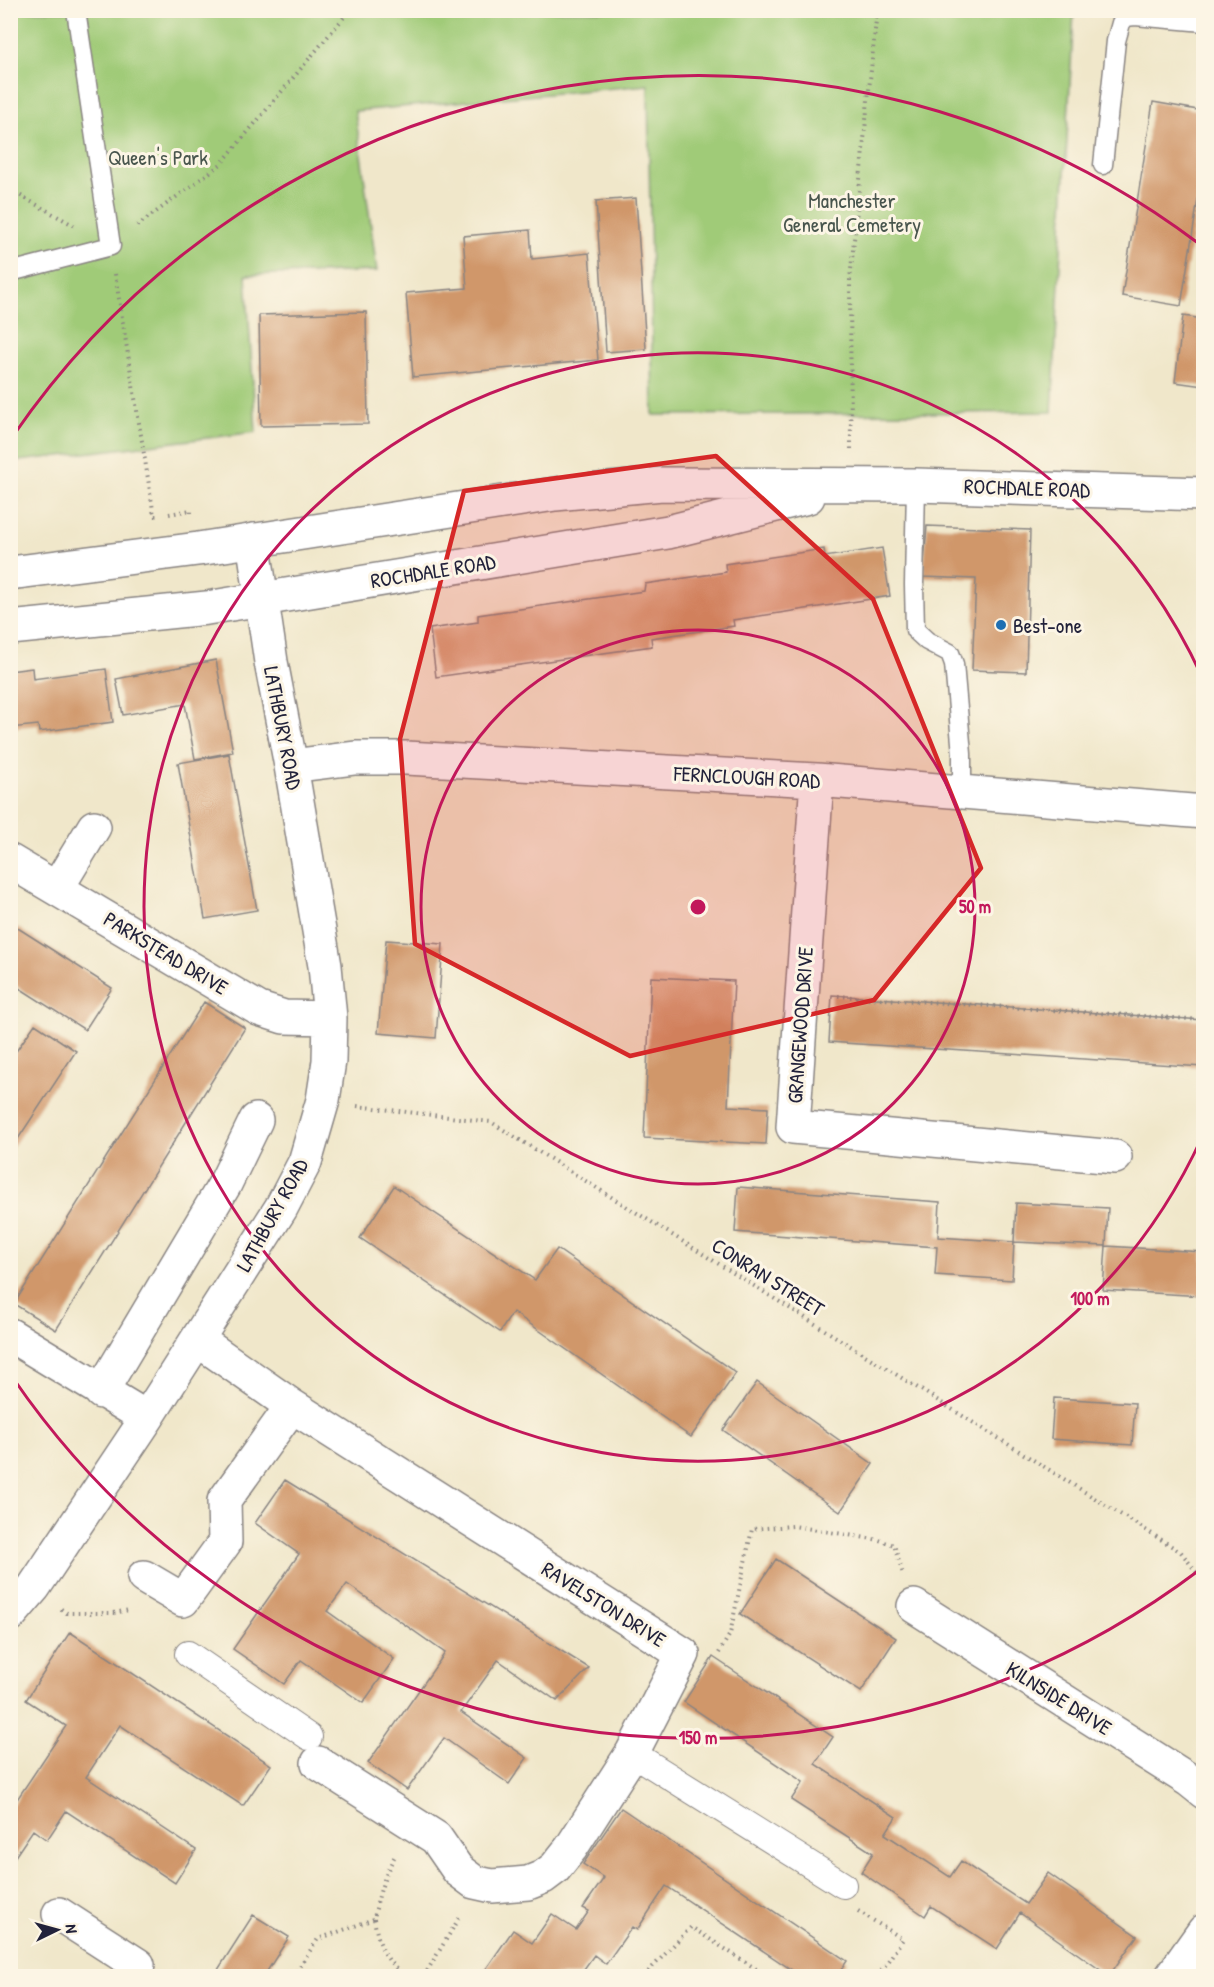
<svg xmlns="http://www.w3.org/2000/svg" width="1214" height="1987" viewBox="0 0 1214 1987" font-family="'Patrick Hand',sans-serif">
<style>
.green{fill:#a0cb78;stroke:#61765a;stroke-width:1.5}
.building{fill:#d0976a}
.lines{fill:none;stroke-linecap:round;stroke-linejoin:round}
.service-casing{stroke:#898482;stroke-width:21}
.pedestrian-casing{stroke:#898482;stroke-width:28}
.minor-casing{stroke:#898482;stroke-width:36}
.primary-casing{stroke:#898482;stroke-width:36}
.path{stroke:#898482;stroke-width:4;stroke-dasharray:1.5 4.5;stroke-linecap:butt}
.service{stroke:#fff;stroke-width:18}
.pedestrian{stroke:#fff;stroke-width:26}
.minor{stroke:#fff;stroke-width:33}
.primary{stroke:#fff;stroke-width:33}
.marked{fill:#d62828;fill-opacity:0.2;stroke:#d62828;stroke-width:4.5;stroke-linejoin:round}
.ring{fill:none;stroke:#c2185b;stroke-width:3}
.poi-dot{fill:#1f6fb2;stroke:#fcf5e5;stroke-width:2}
.labels{text-anchor:middle;dominant-baseline:central;stroke-width:6;stroke-linejoin:round;paint-order:stroke}
.park-label{font-size:21px;fill:#48554d;stroke:#fcf5e5}
.street-label{font-size:21px;fill:#22223b;stroke:#fcf5e5}
.poi-label{font-size:21px;fill:#22223b;stroke:#fcf5e5;text-anchor:start}
.centre{fill:#c2185b;stroke:#fcf5e5;stroke-width:3}
.ring-label{font-size:18px;text-anchor:middle;font-weight:bold;fill:#c2185b;stroke:#fcf5e5;stroke-width:6;stroke-linejoin:round;paint-order:stroke}
</style>
<rect width="100%" height="100%" fill="#fcf5e5"/>
<filter id="ink" filterUnits="userSpaceOnUse"><feTurbulence type="fractalNoise" baseFrequency=".0167" numOctaves="2"/><feDisplacementMap in="SourceGraphic" scale="12" xChannelSelector="R" yChannelSelector="G"/><feConvolveMatrix kernelMatrix="1 2 1 2 8 2 1 2 1" color-interpolation-filters="sRGB"/></filter>
<filter id="wash" filterUnits="userSpaceOnUse"><feTurbulence type="fractalNoise" baseFrequency=".008" numOctaves="4" result="noise"/><feDisplacementMap in="SourceGraphic" scale="24" xChannelSelector="R" yChannelSelector="G"/><feGaussianBlur stdDeviation="1.35" result="paint"/><feColorMatrix in="noise" values="0 0 0 0 0 0 0 0 0 0 0 0 0 0 0 0 0 1.4 0 .05"/><feComposite in="paint" operator="in"/></filter>
<g filter="url(#wash)">
<rect width="100%" height="100%" fill="#f0e7ca"/>
<path class="green" d="M10 11H1074L1052 412 653 415 648 85 355 111 377 271 246 275 256 432 11 462Z"/>
<g id="blocks">
<path class="building" d="M1153 102 1203 111V168L1181 306 1122 296Z
M636 198 646 349 606 352 596 201Z
M530 230 532 259 589 253 598 360 413 377 406 293 467 288 463 236Z
M366 312 368 424 261 426 259 315Z
M1183 316 1203 319V386L1175 382Z
M927 526 1030 530 1026 672 972 670 976 579 923 577Z
M882 548 890 596 733 620 734 626 651 638 652 646 436 677 430 629 478 622V615L644 591 645 584 726 572 725 564 824 549 825 557Z
M216 660 233 752 195 759 185 704 123 715 116 679Z
M32 668 33 679 106 669 113 722 39 732 38 725 10 728V671Z
M229 754 257 910 205 919 178 763Z
M10 923 112 988 85 1030 10 982Z
M386 940 443 944 436 1038 378 1033Z
M651 977 734 981 728 1106 768 1108 766 1144 644 1138Z
M832 995 1203 1020V1067L829 1042Z
M204 1002 245 1028 56 1330 14 1304Z
M35 1024 76 1051 10 1151V1060Z
M394 1186 535 1280 557 1249 736 1373 691 1437 513 1312 500 1332 360 1238Z
M738 1187 940 1202 938 1237 1014 1242 1012 1280 935 1275 937 1247 735 1232Z
M1016 1203 1108 1208 1106 1246 1203 1252V1296L1103 1290 1106 1246 1014 1242Z
M757 1382 873 1464 840 1512 723 1430Z
M1054 1398 1135 1403 1132 1445 1051 1439Z
M285 1480 589 1668 557 1701 498 1660 461 1712 527 1758 509 1784 444 1738 407 1790 368 1763 445 1653 347 1584 327 1611 394 1659 363 1703 301 1660 284 1684 233 1649 299 1554 255 1523Z
M776 1559 896 1638 861 1692 740 1614Z
M70 1632 271 1765 243 1806 120 1725 86 1777 196 1850 175 1883 66 1811 47 1840 33 1830 10 1864V1801L14 1804 66 1726 26 1700Z
M713 1657 833 1737 815 1764 896 1817 885 1834 950 1877 961 1861 1026 1904 1048 1873 1137 1936 1109 1976 1020 1913 997 1949 931 1906 925 1916 861 1872 873 1853 791 1800 803 1782 684 1702Z
M621 1808 847 1961 837 1976H801L666 1886 637 1930 632 1927 606 1964 594 1955 579 1976H481L513 1930 532 1943 552 1914 576 1930 589 1911 583 1908 604 1878 583 1864Z
M253 1915 289 1937 264 1976H214Z
M1203 1956V1976H1190Z"/>
</g>
</g>
<g filter="url(#ink)">
<use href="#blocks" fill-opacity="0" stroke="#898482" stroke-width="1.5"/>
<g class="lines">
<defs>
<path id="service" d="M1103 165 1116 41 1121 23 1126 17 1135 16 1204 22
M10 272 111 246 76 10
M916 485 914 585 915 630 927 641 950 653 954 664 962 754V793"/>
<path id="pedestrian" d="M188 1654 309 1737
M632 1753 843 1885"/>
<path id="minor" d="M291 766 355 758H406L817 780 1204 812
M817 780 793 1127 1115 1157
M10 861 259 1009 284 1017 330 1018
M57 888 94 827
M10 1335 147 1418
M198 1340 292 1406 683 1654 632 1753 571 1848 555 1868 543 1877 528 1883 492 1886 474 1882 458 1870 436 1838 318 1763
M101 1392 225 1184 256 1120
M144 1577 183 1600 225 1542 224 1501 292 1406
M914 1606 1189 1780 1204 1792
M10 1615 34 1587 147 1418 281 1208 305 1162 323 1100 329 1061 330 1018 325 966 291 766 271 662 253 540
M59 1914 138 1965 131 1976
M1172 1976 1204 1931"/>
<path id="primary" d="M10 573 198 549 555 494 662 484 916 485 1204 494
M10 628 207 608 668 532 808 497"/>
</defs>
<use href="#service" class="service-casing"/>
<use href="#pedestrian" class="pedestrian-casing"/>
<use href="#minor" class="minor-casing"/>
<use href="#primary" class="primary-casing"/>
<path class="path" d="M10 190 75 226
M137 226 221 164 350 10
M115 274 154 516H158
M851 449 850 280 877 10
M169 514 191 510V513
M838 996 1204 1020
M357 1106 491 1122 1181 1552 1204 1582
M61 1609 67 1613H114L129 1610
M719 1653 730 1634 752 1529 793 1526 879 1540 894 1545 903 1574
M858 1911 903 1939 878 1976
M374 1919C378 1943 385 1961 404 1976
M293 1976 318 1939 374 1919C378 1896 384 1875 396 1854
M424 1976 461 1915
M644 1976 691 1927 767 1976"/>
<use href="#service" class="service"/>
<use href="#pedestrian" class="pedestrian"/>
<use href="#minor" class="minor"/>
<use href="#primary" class="primary"/>
</g>
</g>
<path class="marked" d="M716 456 873 599 981 868 874 1000 630 1056 415 944 400 739 464 491Z"/>
<g class="ring">
<circle cx="698" cy="907" r="277"/>
<path d="M1202 1137A554 554 0 1 1 1202 677"/>
<path d="M1198 1571A831 831 0 0 1 13 1378M13 436A831 831 0 0 1 1198 243"/>
</g>
<circle class="poi-dot" cx="1001" cy="625" r="6"/>
<g class="labels">
<g class="park-label">
<text x="158" y="157">Queen's Park</text>
<text x="852" y="200">Manchester<tspan x="852" dy="24">General Cemetery</tspan></text>
</g>
<g class="street-label">
<text transform="translate(1027 488) rotate(2)">ROCHDALE ROAD</text>
<text transform="translate(433 571) rotate(-9)">ROCHDALE ROAD</text>
<text transform="translate(283 728) rotate(79)">LATHBURY ROAD</text>
<text transform="translate(747 777) rotate(3)">FERNCLOUGH ROAD</text>
<text transform="translate(166 953) rotate(31)">PARKSTEAD DRIVE</text>
<text transform="translate(800 1025) rotate(-86)">GRANGEWOOD DRIVE</text>
<text transform="translate(272 1215) rotate(-61)">LATHBURY ROAD</text>
<text transform="translate(768 1277) rotate(32)">CONRAN STREET</text>
<text transform="translate(604 1604) rotate(32)">RAVELSTON DRIVE</text>
<text transform="translate(1059 1698) rotate(32)">KILNSIDE DRIVE</text>
</g>
<g class="poi-label">
<text x="1013" y="625">Best-one</text>
</g>
</g>
<circle cx="698" cy="907" r="9" class="centre"/>
<g class="ring-label">
<text x="975" y="913">50 m</text>
<text x="1090" y="1305">100 m</text>
<text x="698" y="1744">150 m</text>
</g>
<rect width="1214" height="1987" fill="none" stroke="#fcf5e5" stroke-width="36"/>
<g transform="translate(57 1930) rotate(85)" stroke="#fcf5e5" stroke-width="4.5" paint-order="stroke">
<path d="M0-4.5L10 22L0 15L-10 22Z" fill="#22223b"/>
<text y="-9" font-size="16" font-weight="bold" text-anchor="middle" fill="#22223b">N</text>
</g>
</svg>
